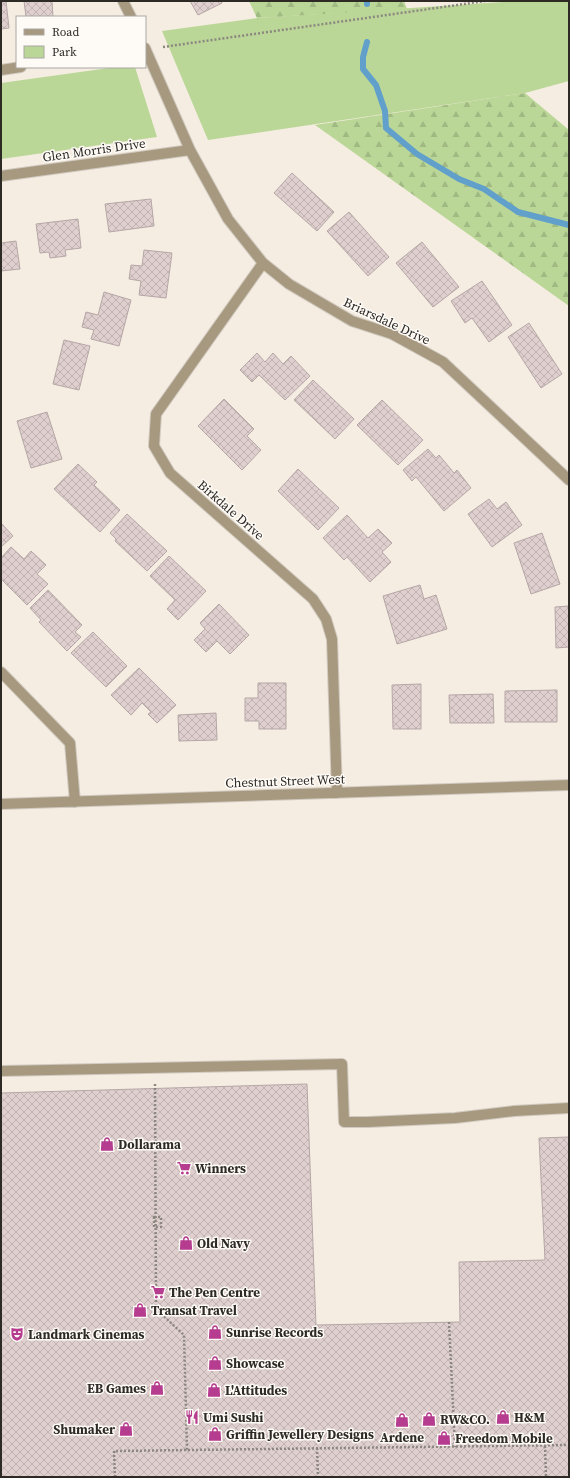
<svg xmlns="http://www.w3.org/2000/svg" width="570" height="1478" viewBox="0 0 570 1478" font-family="'Source Serif 4',serif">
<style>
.green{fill:#bbd797}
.forest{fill:url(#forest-firs)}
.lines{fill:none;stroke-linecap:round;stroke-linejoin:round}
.stream{stroke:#61a0ca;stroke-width:6}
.building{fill:url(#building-cross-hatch);stroke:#b5a7a6}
.service-casing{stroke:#d1cac0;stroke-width:12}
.minor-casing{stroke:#d1cac0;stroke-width:12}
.path{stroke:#8c8780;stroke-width:2.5;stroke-dasharray:2 2;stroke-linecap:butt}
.service{stroke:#a7997f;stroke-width:10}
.minor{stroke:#a7997f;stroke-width:10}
.labels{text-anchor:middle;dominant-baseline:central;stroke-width:3;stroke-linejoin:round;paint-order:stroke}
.street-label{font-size:13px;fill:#2d2a26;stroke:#fefbf7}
.poi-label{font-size:13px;font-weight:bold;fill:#2d2a26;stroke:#fefbf7;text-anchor:start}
</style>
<defs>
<pattern id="forest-firs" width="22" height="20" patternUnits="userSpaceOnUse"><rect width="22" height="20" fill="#bbd797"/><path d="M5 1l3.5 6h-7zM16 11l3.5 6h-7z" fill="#a1b982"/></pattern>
<pattern id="building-cross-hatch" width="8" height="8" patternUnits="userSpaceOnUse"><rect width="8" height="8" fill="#dfd0cf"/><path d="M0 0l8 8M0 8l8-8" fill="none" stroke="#c0b3b2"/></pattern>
</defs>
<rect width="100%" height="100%" fill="#f5ede2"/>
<path class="green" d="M517 1H569V81L525 93 208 140 162 31 257 18Z
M116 67H135L157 137 1 159V83Z"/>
<path class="forest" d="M249 1H404L407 9 257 18Z
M525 93 569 130V306L315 125Z"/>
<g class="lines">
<path class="stream" d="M367 1V4
M367 42 363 57V69L376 85 385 111 386 128 417 154 459 179 484 189 518 212 569 225"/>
</g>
<path class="building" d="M1 1H6L9 28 1 29Z
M24 1H52L53 17H26Z
M190 1H221L222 3 198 15Z
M292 173 334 212 317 231 274 193Z
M151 199 154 226 109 232 105 204Z
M349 212 389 257 368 276 327 231Z
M78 219 81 248 65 250 66 256 50 258 49 252 40 253 36 224Z
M16 241 20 269 1 271V243Z
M422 242 459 287 433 307 396 263Z
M144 250 172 253 166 298 139 295 141 281 129 279 131 265 142 266Z
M482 281 512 325 489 342 472 318 465 323 451 301Z
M104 292 131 300 119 346 91 339 94 330 82 327 86 312 98 315Z
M529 323 562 374 541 388 508 337Z
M64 340 90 346 79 390 53 384Z
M257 353 265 362 273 353 283 364 291 356 310 376 285 400 259 375 252 382 240 370Z
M313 380 354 419 335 439 294 400Z
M224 399 254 429 247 436 261 450 242 470 198 426Z
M382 400 423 440 398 465 357 425Z
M47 412 62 459 31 468 17 421Z
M428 449 436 458 439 455 454 473 457 470 471 488 444 511 416 477 412 481 403 470Z
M78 464 97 482 94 485 120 510 100 532 54 489Z
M298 469 339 508 318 530 278 491Z
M489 499 497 509 506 502 522 525 492 547 468 514Z
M127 514 167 551 147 571 115 541 116 539 110 533Z
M347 515 368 538 378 529 392 543 382 552 391 562 370 582 347 557 344 560 323 538Z
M1 523 13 536 1 547Z
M542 533 560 584 531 594 514 543Z
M11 547 24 559 31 551 46 565 37 574 48 584 27 605 1 579V558Z
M169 556 206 591 178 620 167 609 175 600 150 576Z
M420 585 424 599 436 595 447 629 397 644 383 596Z
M48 590 82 625 75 632 81 637 67 651 39 622 41 620 30 608Z
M219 604 249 635 230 654 217 641 206 652 194 640 205 629 200 623Z
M569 606V647L556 648 555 607Z
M93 632 127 666 106 687 71 653Z
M139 668 176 705 157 723 148 714 151 712 142 703 131 715 111 695Z
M258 683H286V729H259V721H245V698H258Z
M421 684V729H393L392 685Z
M557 690V722H505V691Z
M493 694 494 723H450L449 695Z
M216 713 217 740 179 741 178 715Z
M307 1084 316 1325 460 1322 459 1262 545 1260 539 1138 569 1137V1477H1V1093Z"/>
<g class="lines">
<defs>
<path id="service" d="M1 1071 342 1064 344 1122H368L455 1118 514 1111 569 1108"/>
<path id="minor" d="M123 1 131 17
M145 48 190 150 228 219 263 263 289 284 352 321 392 334 443 362 569 480
M1 70 21 67
M1 176 190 150
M263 263 156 414 154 446 170 473 313 599 326 619 332 639 337 793
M1 672 70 743 75 802
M1 804 569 785"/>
</defs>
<use href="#service" class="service-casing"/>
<use href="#minor" class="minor-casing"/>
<path class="path" d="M163 47 485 1
M155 1084 156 1309 184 1335 187 1450
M154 1217H161V1227H154Z
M449 1322 455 1447
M545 1446 546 1477
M317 1448 318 1477
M115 1477 114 1451 569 1445"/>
<use href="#service" class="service"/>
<use href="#minor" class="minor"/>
</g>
<defs>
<symbol id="shop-bare" viewBox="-9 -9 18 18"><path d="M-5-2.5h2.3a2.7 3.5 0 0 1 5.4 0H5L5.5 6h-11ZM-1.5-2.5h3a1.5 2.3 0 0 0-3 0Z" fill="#b53c8f" stroke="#fefbf7" stroke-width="2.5" paint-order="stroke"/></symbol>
<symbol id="supermarket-bare" viewBox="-9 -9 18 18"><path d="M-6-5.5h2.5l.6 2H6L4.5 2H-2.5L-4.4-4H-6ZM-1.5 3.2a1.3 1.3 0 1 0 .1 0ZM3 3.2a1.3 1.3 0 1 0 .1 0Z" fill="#b53c8f" stroke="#fefbf7" stroke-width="2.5" paint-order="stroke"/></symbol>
<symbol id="theatre-bare" viewBox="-9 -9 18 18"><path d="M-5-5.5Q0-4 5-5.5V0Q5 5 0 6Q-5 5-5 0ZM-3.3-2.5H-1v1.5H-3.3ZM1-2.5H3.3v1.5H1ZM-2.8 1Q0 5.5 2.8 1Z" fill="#b53c8f" stroke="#fefbf7" stroke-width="2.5" paint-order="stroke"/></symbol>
<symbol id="restaurant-bare" viewBox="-9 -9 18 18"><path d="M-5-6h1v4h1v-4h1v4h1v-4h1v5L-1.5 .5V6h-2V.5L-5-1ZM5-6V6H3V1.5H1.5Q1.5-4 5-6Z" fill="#b53c8f" stroke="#fefbf7" stroke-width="2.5" paint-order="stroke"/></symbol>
</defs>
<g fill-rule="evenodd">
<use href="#shop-bare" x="97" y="1134" width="20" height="20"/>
<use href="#supermarket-bare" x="174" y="1158" width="20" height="20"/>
<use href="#shop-bare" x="176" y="1233" width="20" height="20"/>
<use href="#supermarket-bare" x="148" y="1282" width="20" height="20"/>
<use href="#shop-bare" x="130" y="1300" width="20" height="20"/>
<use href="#shop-bare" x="205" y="1322" width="20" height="20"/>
<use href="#theatre-bare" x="7" y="1324" width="20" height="20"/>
<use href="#shop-bare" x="205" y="1353" width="20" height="20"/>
<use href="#shop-bare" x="147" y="1378" width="20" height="20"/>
<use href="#shop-bare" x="204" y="1380" width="20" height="20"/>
<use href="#restaurant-bare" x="182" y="1407" width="20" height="20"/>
<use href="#shop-bare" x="493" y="1407" width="20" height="20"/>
<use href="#shop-bare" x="419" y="1409" width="20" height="20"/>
<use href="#shop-bare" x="392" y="1410" width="20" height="20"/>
<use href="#shop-bare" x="116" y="1419" width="20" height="20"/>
<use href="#shop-bare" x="205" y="1424" width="20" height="20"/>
<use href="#shop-bare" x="434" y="1428" width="20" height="20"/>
</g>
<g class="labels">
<g class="street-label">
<text transform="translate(94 150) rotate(-8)">Glen Morris Drive</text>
<text transform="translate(387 321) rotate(25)">Briarsdale Drive</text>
<text transform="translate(231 510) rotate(41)">Birkdale Drive</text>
<text transform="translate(285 781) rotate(-2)">Chestnut Street West</text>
</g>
<g class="poi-label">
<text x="118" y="1144">Dollarama</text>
<text x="195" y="1168">Winners</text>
<text x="197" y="1243">Old Navy</text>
<text x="169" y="1292">The Pen Centre</text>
<text x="151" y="1310">Transat Travel</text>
<text x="226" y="1332">Sunrise Records</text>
<text x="28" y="1334">Landmark Cinemas</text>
<text x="226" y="1363">Showcase</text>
<text x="146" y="1388" text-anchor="end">EB Games</text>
<text x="225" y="1390">L'Attitudes</text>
<text x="203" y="1417">Umi Sushi</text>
<text x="514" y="1417">H&amp;M</text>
<text x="440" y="1419">RW&amp;CO.</text>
<text x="115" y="1429" text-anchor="end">Shumaker</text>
<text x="226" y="1434">Griffin Jewellery Designs</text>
<text x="402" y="1437" text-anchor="middle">Ardene</text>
<text x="455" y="1438">Freedom Mobile</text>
</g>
</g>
<rect width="570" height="1478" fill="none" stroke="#2d2a26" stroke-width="4"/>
<rect x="16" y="16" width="130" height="52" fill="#fefbf7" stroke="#aaa7a3"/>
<rect x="24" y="29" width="20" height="6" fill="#a7997f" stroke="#aaa7a3"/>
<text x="52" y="36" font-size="12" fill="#2d2a26">Road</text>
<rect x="24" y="46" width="20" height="12" fill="#bbd797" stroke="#aaa7a3"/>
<text x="52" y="56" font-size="12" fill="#2d2a26">Park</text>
</svg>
